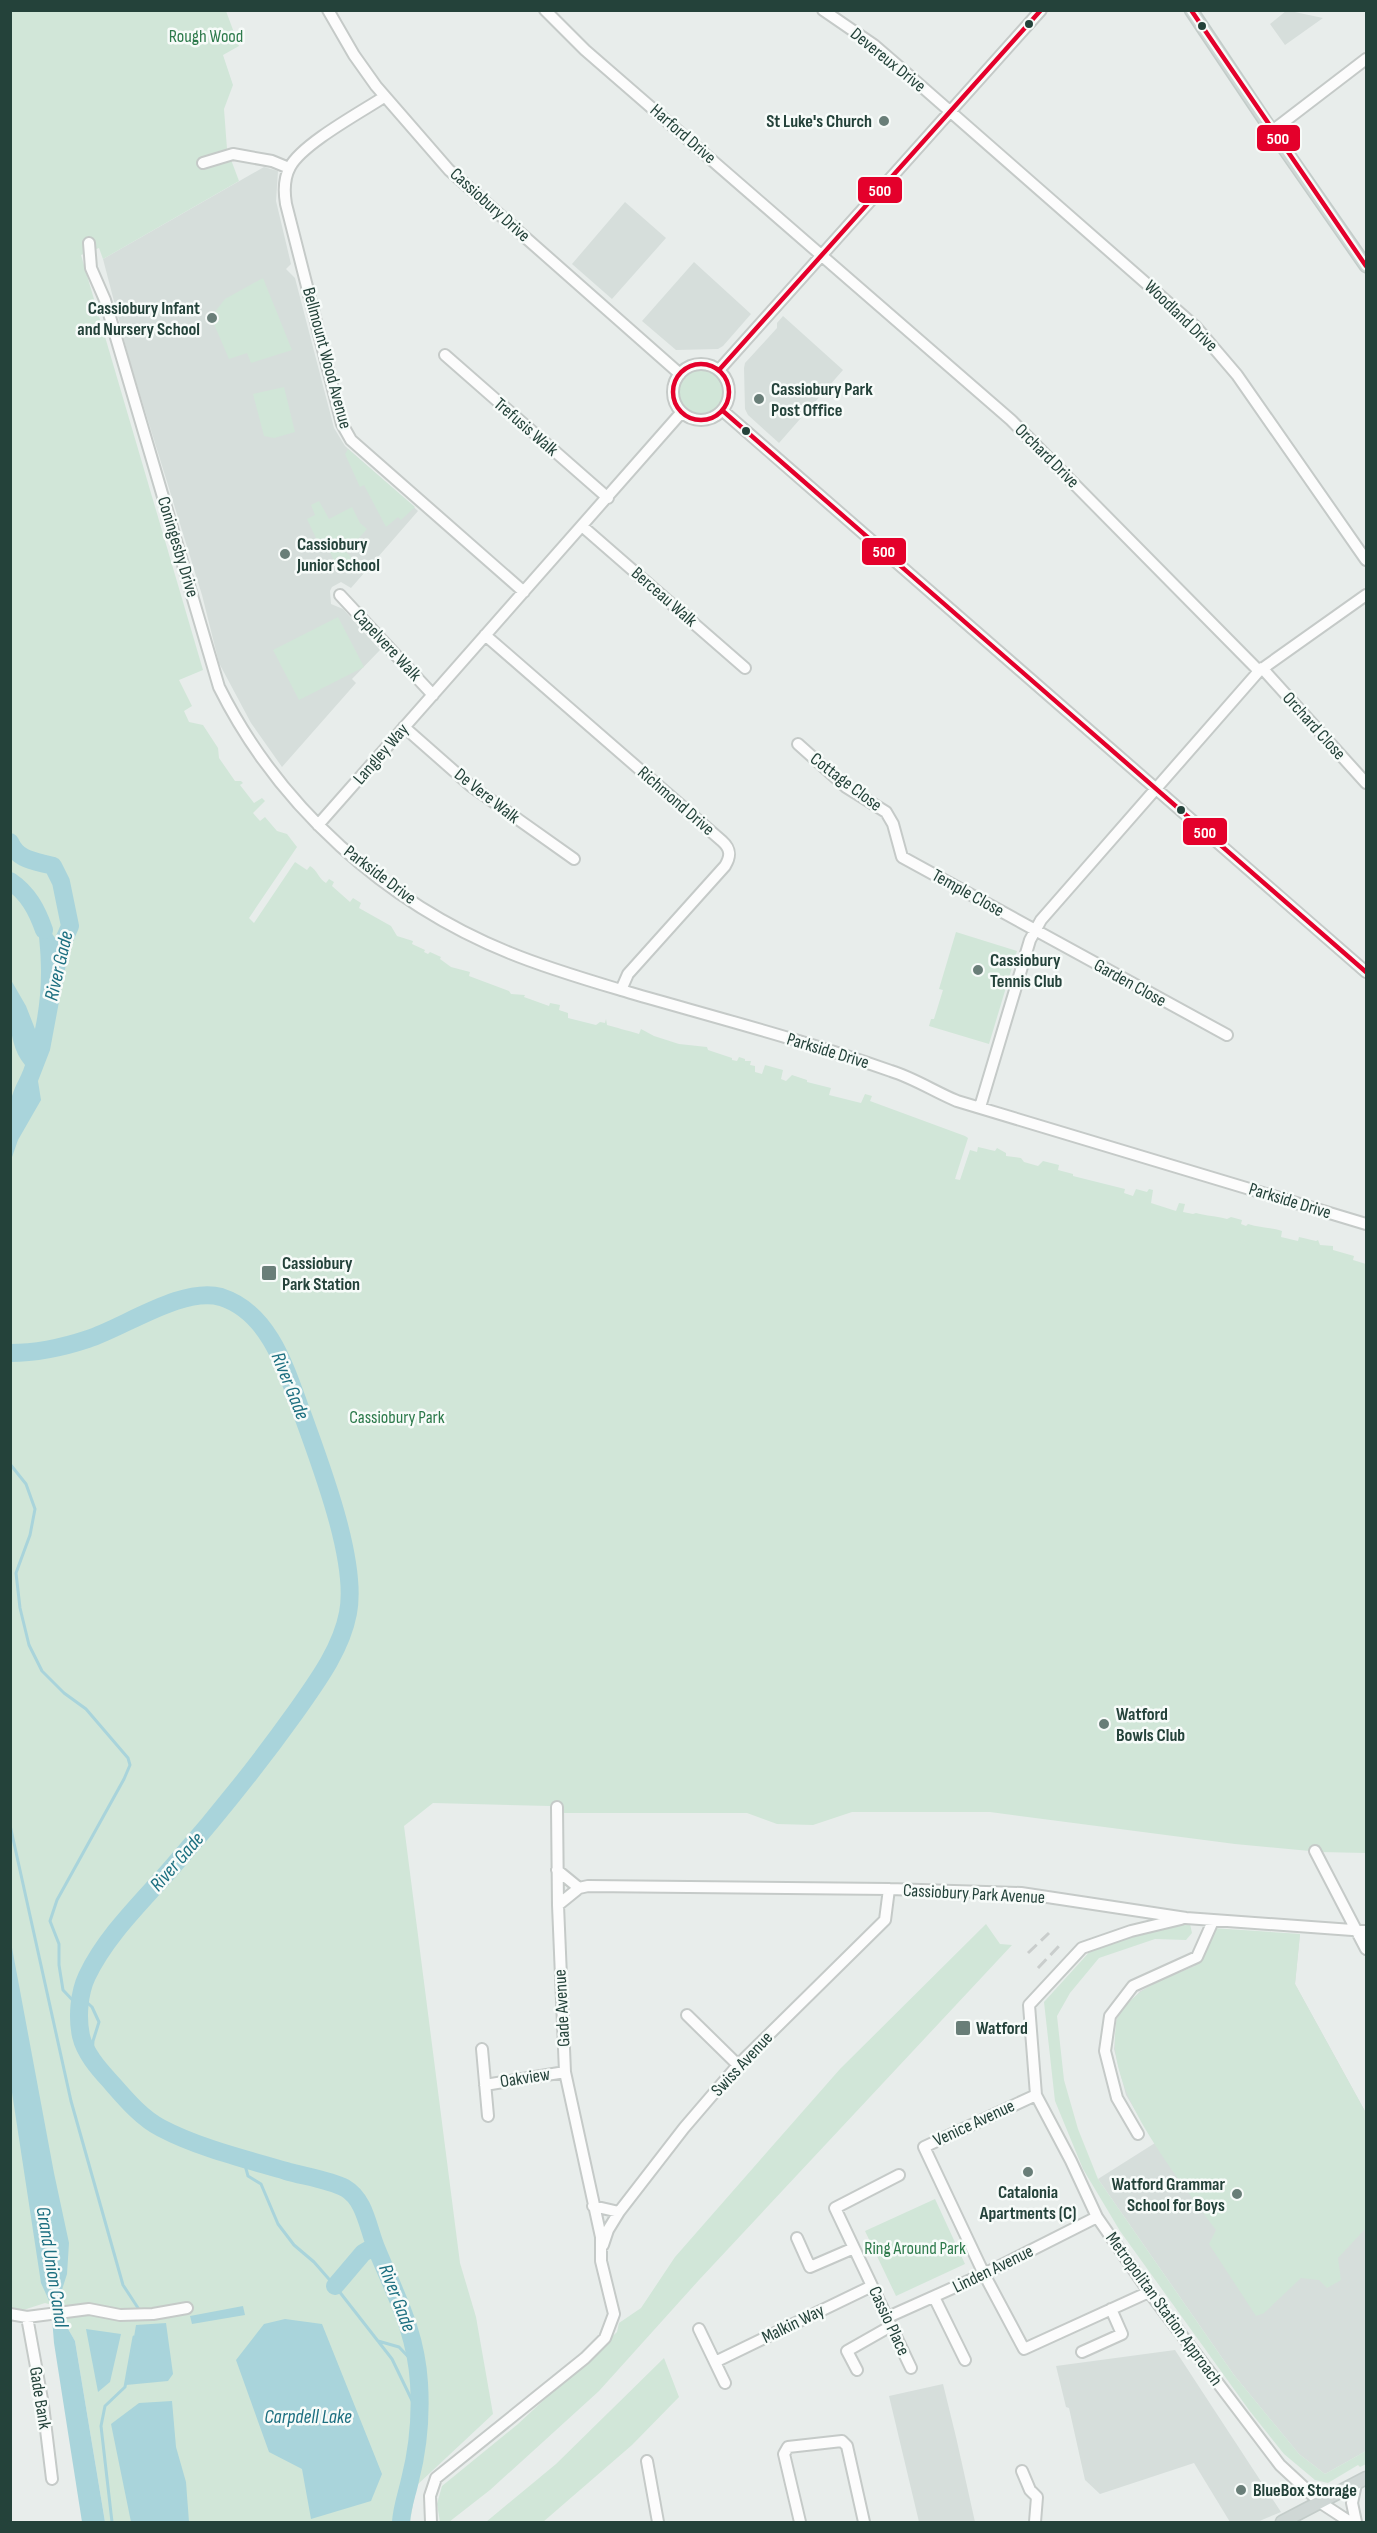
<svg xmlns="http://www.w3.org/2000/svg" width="1377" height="2533" viewBox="0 0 1377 2533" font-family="'Sofia Sans Condensed',sans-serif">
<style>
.built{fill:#d6dedb}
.green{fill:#d1e6d8}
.water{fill:#a9d4db}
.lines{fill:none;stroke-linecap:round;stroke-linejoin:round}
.stream{stroke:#a9d4db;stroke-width:3}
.river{stroke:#a9d4db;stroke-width:18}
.minor-casing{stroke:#c5cac8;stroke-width:14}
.major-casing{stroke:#c3ccc9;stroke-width:15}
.minor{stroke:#fcfcfc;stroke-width:10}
.major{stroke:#cfd7d5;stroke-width:12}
.rail{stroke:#c9cdcc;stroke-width:3;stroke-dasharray:12 6;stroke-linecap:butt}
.bus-1-casing{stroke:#f7fbf9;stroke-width:9}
.bus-1{stroke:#e4002b;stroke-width:4.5}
.bus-dot{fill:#24423a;stroke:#f7fbf9;stroke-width:2}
.poi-dot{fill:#697e78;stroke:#f7fbf9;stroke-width:2}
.labels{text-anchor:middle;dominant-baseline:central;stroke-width:5;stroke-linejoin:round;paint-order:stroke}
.park-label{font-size:18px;fill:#2d7a4b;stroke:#f7fbf9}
.street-label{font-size:18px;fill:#24423a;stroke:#f7fbf9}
.poi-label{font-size:18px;font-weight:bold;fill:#24423a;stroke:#f7fbf9;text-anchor:start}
.water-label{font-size:20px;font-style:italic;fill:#1c6f80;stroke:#f7fbf9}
.line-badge{stroke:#f7fbf9;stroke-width:2}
.badge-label{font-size:16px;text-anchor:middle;font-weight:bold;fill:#fff}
</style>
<rect width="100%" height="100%" fill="#e8edeb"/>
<path class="built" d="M1286 11H1290L1323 18 1285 45 1270 24Z
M264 167 278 171 276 201 291 264 286 269 295 278 334 428 345 446 418 511 351 588 341 582 332 587 330 591 331 604 343 609 380 650 352 679 356 683 282 767 251 723 219 663 202 595 129 359 103 259Z
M625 202 666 238 612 299 572 264Z
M694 262 751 314 723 346 718 349 676 350 642 321Z
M783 316 843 370 779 443 748 415 745 409 744 368 745 363 777 328V323Z
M1209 1932 1300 1934 1295 1984 1366 2113V2451L1325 2474 1299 2454 1234 2375 1098 2179 1155 2143 1126 2095 1114 2049 1117 2019 1140 1991 1195 1966Z
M1175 2350 1281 2512 1257 2522H1230L1194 2463 1100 2494 1085 2480 1069 2408 1066 2407 1056 2366Z
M943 2384 956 2437 975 2522H919L889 2396Z"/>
<path class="green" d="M10 11H226L239 46 223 55 233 85 224 109 227 149 239 181 103 259 99 248 81 255 203 670 179 680 192 706 184 711 189 722 203 725 218 748 219 758 235 781H241L243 783 240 785 254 803 262 798 265 801 253 813 260 821 265 817 277 831 287 834 297 847 249 918 254 923 295 862 307 870 310 866C317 870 319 879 326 883L329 879 334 882 332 886 350 902 353 898 361 903 359 908 391 926 397 936 413 941 412 944 425 950 424 952 428 954 430 952 441 957 440 959 451 967 470 972 469 976 509 991 511 994 525 995 524 997 549 1006 550 1003 560 1005 559 1010 568 1013V1018L596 1025 600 1022 605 1023 606 1019 607 1025C617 1028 626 1030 639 1034L641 1029 654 1036 679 1044 707 1047 708 1050 732 1058V1060L737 1061 739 1057 745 1059V1061H751L750 1065 755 1066V1072L762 1074 765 1065 783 1070 781 1079 786 1081 792 1075 807 1080V1082L831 1088 829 1095 861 1103 865 1094 872 1096 870 1101 965 1136 968 1138 955 1179 960 1180 970 1150 977 1152 978 1147 995 1151 997 1148 1006 1153V1156L1021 1158 1024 1162 1038 1166 1043 1161 1059 1165 1058 1170 1073 1174V1176L1125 1189 1124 1193 1133 1196 1136 1189 1147 1192 1149 1189 1153 1190 1151 1203 1176 1211 1179 1203 1185 1204 1183 1212 1193 1214 1196 1213C1207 1216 1216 1216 1227 1219L1231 1217 1242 1220 1241 1224 1246 1226 1248 1224C1260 1228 1270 1227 1282 1231L1281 1237 1298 1241 1299 1237 1316 1241 1318 1240 1320 1245 1333 1246V1250L1354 1256 1353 1260 1366 1264V1853L1320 1852 1235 1844 990 1812H852L813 1825 777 1824 747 1813H563L550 1806 433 1803 404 1826 460 2263 476 2317 493 2414 416 2486 410 2522H105L75 2341 67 2327 63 2308 45 2303 11 2314Z
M263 278 292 350 251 363 247 353 229 359 211 317 225 299Z
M679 392a22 22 0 1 1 44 0a22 22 0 1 1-44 0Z
M284 387 295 432 274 438 264 436 253 394Z
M348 449 415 507 401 520 398 517 386 527 364 485 360 487 345 454Z
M319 501 329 519 352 507 360 523 367 529 346 552 353 559 340 573 328 548 322 551 307 519 315 515 311 505Z
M338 617 364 667 299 700 273 650Z
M956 932 1017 951 989 1044 929 1026 931 1019H934L943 990 939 989Z
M1181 1920 1190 1924 1192 1933 1186 1940 1155 1939 1099 1958 1070 1993 1057 2016 1064 2080 1078 2129 1098 2179 1234 2375 1299 2454 1325 2474 1366 2451V2464L1360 2467 1358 2465 1328 2483 1315 2480 1284 2454 1249 2410 1120 2231 1083 2169 1055 2101 1044 2002 1093 1948Z
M986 1924 1000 1944 1012 1945 699 2280 599 2391 490 2490 449 2522H440L437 2504 442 2486 518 2424 617 2332 619 2323 641 2308 675 2257 840 2069Z
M1212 1928 1300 1934 1295 1984 1366 2113V2228L1338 2258 1341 2280 1327 2288 1319 2280 1301 2278 1264 2313 1256 2316 1209 2244 1216 2230C1180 2179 1111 2099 1115 2035 1116 2030 1115 2022 1118 2017 1134 1988 1166 1978 1195 1966Z
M935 2199 965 2264 896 2296 865 2231Z
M664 2358 679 2397 632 2445 543 2522H486L556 2464Z"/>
<path class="water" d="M35 908 57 941 70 926 69 948 50 1050 38 1081 41 1100 18 1140 11 1160C10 1141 7 1119 11 1101 13 1088 21 1078 25 1065 6 1042 10 1007 11 980L26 1006 35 1029C44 986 42 951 35 908Z
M10 1937 54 2173 69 2243 67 2274 60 2296 67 2327 75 2341 105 2522H82L54 2343 51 2305 41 2283 11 2086Z
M243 2306 245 2315 192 2324 190 2316Z
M285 2319 322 2324 382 2474 371 2501 311 2519 302 2469 269 2452 236 2360 264 2324Z
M166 2323 173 2374 168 2381 126 2385 136 2325Z
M86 2329 121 2334 110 2382 98 2392Z
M172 2401 176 2447 186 2482 189 2522H131L111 2424 139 2403Z"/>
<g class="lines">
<path class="stream" d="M10 1464 26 1484 35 1509 30 1535 16 1573 20 1608 29 1645 42 1671 64 1693 86 1709 128 1758 130 1765 124 1779 57 1900 50 1921 59 1944V1965L63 1990 80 2008
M10 1825 71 2101 123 2285 140 2311
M81 1997 92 2007 99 2022 93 2041 92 2058
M243 2158 248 2176 261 2184 278 2224 294 2245 314 2262 335 2286 392 2359 420 2417
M378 2341 399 2347 417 2366
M112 2522 101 2426 105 2406 125 2387 134 2337"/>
<path class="river" d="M10 842C18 861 36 861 53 866L61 882 70 926 60 949
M10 881C28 893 37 910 44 930
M10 1353C36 1353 64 1347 88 1339 125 1327 183 1286 221 1297 271 1313 287 1373 303 1416 321 1466 358 1562 348 1613 341 1650 316 1683 295 1713 257 1766 217 1816 174 1865 144 1900 107 1934 87 1976 79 1993 77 2017 81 2036 85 2053 98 2068 109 2080 124 2097 141 2118 161 2128 199 2148 245 2159 286 2171 303 2176 330 2180 345 2188 366 2200 368 2230 377 2250 396 2296 416 2332 419 2383 421 2415 418 2449 410 2480 407 2494 402 2507 401 2522
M335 2286 363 2253 375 2246"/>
<defs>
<path id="minor" d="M328 10 354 55 376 86 449 170 680 374
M545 10 585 50 1011 420 1259 671
M823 10 874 45 896 64 1196 327 1237 375 1366 560
M384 97C361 112 302 144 290 167 284 178 284 192 286 204L342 424 351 440 524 592
M1272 131 1366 59
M203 163 233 154 272 161 289 168
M89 243 91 268 105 300 219 687C279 807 386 903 510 953 549 969 591 981 631 993 718 1018 806 1041 891 1071 914 1078 935 1092 957 1101L1366 1224
M445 355 608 498
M673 392a28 28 0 1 1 56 0a28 28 0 1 1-56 0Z
M719 370 1041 10
M723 411 1366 972
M582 526 745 668
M340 595 433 695
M485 635 722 841C731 849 731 856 725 866L628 974 621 990
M1262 668 1366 783
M404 727 471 786 574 859
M798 744 846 787 886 812 893 824 902 857 1227 1035
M318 825 681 413
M980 1107 1030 940 1041 920 1259 671 1366 595
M1315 1851 1366 1949
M557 1870 579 1888
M558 1905 579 1888 588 1886 889 1889 1021 1893 1186 1918 1366 1931
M1181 1919 1131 1931 1082 1948 1029 2005 1036 2095 1071 2161 1097 2217 1149 2292 1280 2465 1321 2503 1350 2522
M687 2015 738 2065
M482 2049 488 2116
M485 2085 565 2072
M1036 2095 924 2147 984 2274 1024 2349 1149 2292
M1138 2134 1117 2098 1105 2051 1110 2016 1133 1986 1197 1957 1213 1921
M899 2175 835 2208 911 2368
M593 2206 619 2212
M797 2238 810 2267 854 2248
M603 2245 608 2230 619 2212 684 2128 738 2065 885 1920 889 1889
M934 2297 965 2360
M10 2314 27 2317 89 2309 120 2315 153 2314 187 2308
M27 2317 43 2405 52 2479
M888 2317 984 2274 1097 2217
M699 2329 725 2383
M1082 2352 1122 2334 1111 2309
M715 2362 872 2286
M857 2370 847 2351 891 2326
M647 2461 658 2522
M1022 2471 1030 2490 1037 2497 1035 2522
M1356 2484 1352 2503 1356 2522
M431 2522 430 2496 436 2478 585 2358 605 2338 614 2314 601 2261V2237L565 2072 558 1905 557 1807
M800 2522 784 2454 788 2447 842 2441 847 2446 864 2522"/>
<path id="major" d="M1191 10 1272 131 1366 266
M1282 2522 1366 2478"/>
</defs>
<use href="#minor" class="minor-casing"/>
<use href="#major" class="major-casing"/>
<use href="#minor" class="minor"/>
<use href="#major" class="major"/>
<path class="rail" d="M1028 1953 1049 1933
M1038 1968 1060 1945"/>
<defs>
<path id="bus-1" d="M1191 10 1366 266
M673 392a28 28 0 1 1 56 0a28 28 0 1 1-56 0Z
M719 370 1041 10
M723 411 1366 972"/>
</defs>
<use href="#bus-1" class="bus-1-casing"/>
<use href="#bus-1" class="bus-1"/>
</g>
<g class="bus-dot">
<circle cx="1029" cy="24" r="5"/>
<circle cx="1202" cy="26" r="5"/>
<circle cx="746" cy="431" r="5"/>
<circle cx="1181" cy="810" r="5"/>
</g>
<g class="poi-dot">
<circle cx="884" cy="121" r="6"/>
<circle cx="212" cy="318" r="6"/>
<circle cx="759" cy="399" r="6"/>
<circle cx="285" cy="554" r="6"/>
<circle cx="978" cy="970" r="6"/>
<rect x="261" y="1265" width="16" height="16" rx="3"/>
<circle cx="1104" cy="1724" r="6"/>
<rect x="955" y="2020" width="16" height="16" rx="3"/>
<circle cx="1028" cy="2172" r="6"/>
<circle cx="1237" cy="2194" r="6"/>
<circle cx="1241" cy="2490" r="6"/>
</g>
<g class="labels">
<g class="park-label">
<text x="206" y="36">Rough Wood</text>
<text x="397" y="1417">Cassiobury Park</text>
<text x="915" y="2248">Ring Around Park</text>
</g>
<g class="street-label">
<text transform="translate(888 60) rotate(39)">Devereux Drive</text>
<text transform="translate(683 134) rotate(41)">Harford Drive</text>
<text transform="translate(490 205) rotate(42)">Cassiobury Drive</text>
<text transform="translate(1181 316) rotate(44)">Woodland Drive</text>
<text transform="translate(327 358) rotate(75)">Bellmount Wood Avenue</text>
<text transform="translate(526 427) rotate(41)">Trefusis Walk</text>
<text transform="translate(1047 456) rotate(45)">Orchard Drive</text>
<text transform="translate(178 547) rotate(73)">Coningesby Drive</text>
<text transform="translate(664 597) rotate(41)">Berceau Walk</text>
<text transform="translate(387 645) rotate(47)">Capelvere Walk</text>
<text transform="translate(1314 726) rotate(48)">Orchard Close</text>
<text transform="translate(381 754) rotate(-49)">Langley Way</text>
<text transform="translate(846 782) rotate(37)">Cottage Close</text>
<text transform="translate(487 796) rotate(38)">De Vere Walk</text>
<text transform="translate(676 801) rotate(41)">Richmond Drive</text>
<text transform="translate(380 875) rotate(37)">Parkside Drive</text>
<text transform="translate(968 893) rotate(29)">Temple Close</text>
<text transform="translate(1130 983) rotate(29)">Garden Close</text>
<text transform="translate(828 1051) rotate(17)">Parkside Drive</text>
<text transform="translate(1290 1201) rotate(17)">Parkside Drive</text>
<text transform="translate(974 1894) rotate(3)">Cassiobury Park Avenue</text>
<text transform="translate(562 2008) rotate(-93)">Gade Avenue</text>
<text transform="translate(742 2064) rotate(-47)">Swiss Avenue</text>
<text transform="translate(525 2078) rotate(-9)">Oakview</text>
<text transform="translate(974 2123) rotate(-25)">Venice Avenue</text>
<text transform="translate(993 2269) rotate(-26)">Linden Avenue</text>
<text transform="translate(1164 2309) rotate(54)">Metropolitan Station Approach</text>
<text transform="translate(889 2321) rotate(65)">Cassio Place</text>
<text transform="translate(793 2324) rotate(-26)">Malkin Way</text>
<text transform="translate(40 2398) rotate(81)">Gade Bank</text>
</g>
<g class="poi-label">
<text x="872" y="121" text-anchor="end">St Luke's Church</text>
<text x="200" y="308" text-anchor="end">Cassiobury Infant<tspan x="200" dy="21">and Nursery School</tspan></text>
<text x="771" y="389">Cassiobury Park<tspan x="771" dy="21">Post Office</tspan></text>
<text x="297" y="544">Cassiobury<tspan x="297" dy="21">Junior School</tspan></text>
<text x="990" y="960">Cassiobury<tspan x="990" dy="21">Tennis Club</tspan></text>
<text x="282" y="1263">Cassiobury<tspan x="282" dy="21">Park Station</tspan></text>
<text x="1116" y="1714">Watford<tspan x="1116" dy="21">Bowls Club</tspan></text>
<text x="976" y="2028">Watford</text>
<text x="1225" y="2184" text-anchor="end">Watford Grammar<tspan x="1225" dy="21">School for Boys</tspan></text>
<text x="1028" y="2192" text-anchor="middle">Catalonia<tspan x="1028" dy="21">Apartments (C)</tspan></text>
<text x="1253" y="2490">BlueBox Storage</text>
</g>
<g class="water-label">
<text transform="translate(59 966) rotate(-77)">River Gade</text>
<text transform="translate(290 1386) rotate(68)">River Gade</text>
<text transform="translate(177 1862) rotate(-49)">River Gade</text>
<text transform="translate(52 2267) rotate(81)">Grand Union Canal</text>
<text transform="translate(397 2298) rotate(69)">River Gade</text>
<text x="308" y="2417">Carpdell Lake</text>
</g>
</g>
<g class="line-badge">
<rect x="1256" y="124" width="45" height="28" rx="6" fill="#e4002b"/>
<rect x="857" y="176" width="46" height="28" rx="6" fill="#e4002b"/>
<rect x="861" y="537" width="46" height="29" rx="6" fill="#e4002b"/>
<rect x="1182" y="817" width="46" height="29" rx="6" fill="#e4002b"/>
</g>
<g class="badge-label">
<text x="1278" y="144">500</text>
<text x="880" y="196">500</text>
<text x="884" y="557">500</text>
<text x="1205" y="838">500</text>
</g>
<rect width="1377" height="2533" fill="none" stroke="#24423a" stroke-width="24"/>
</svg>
